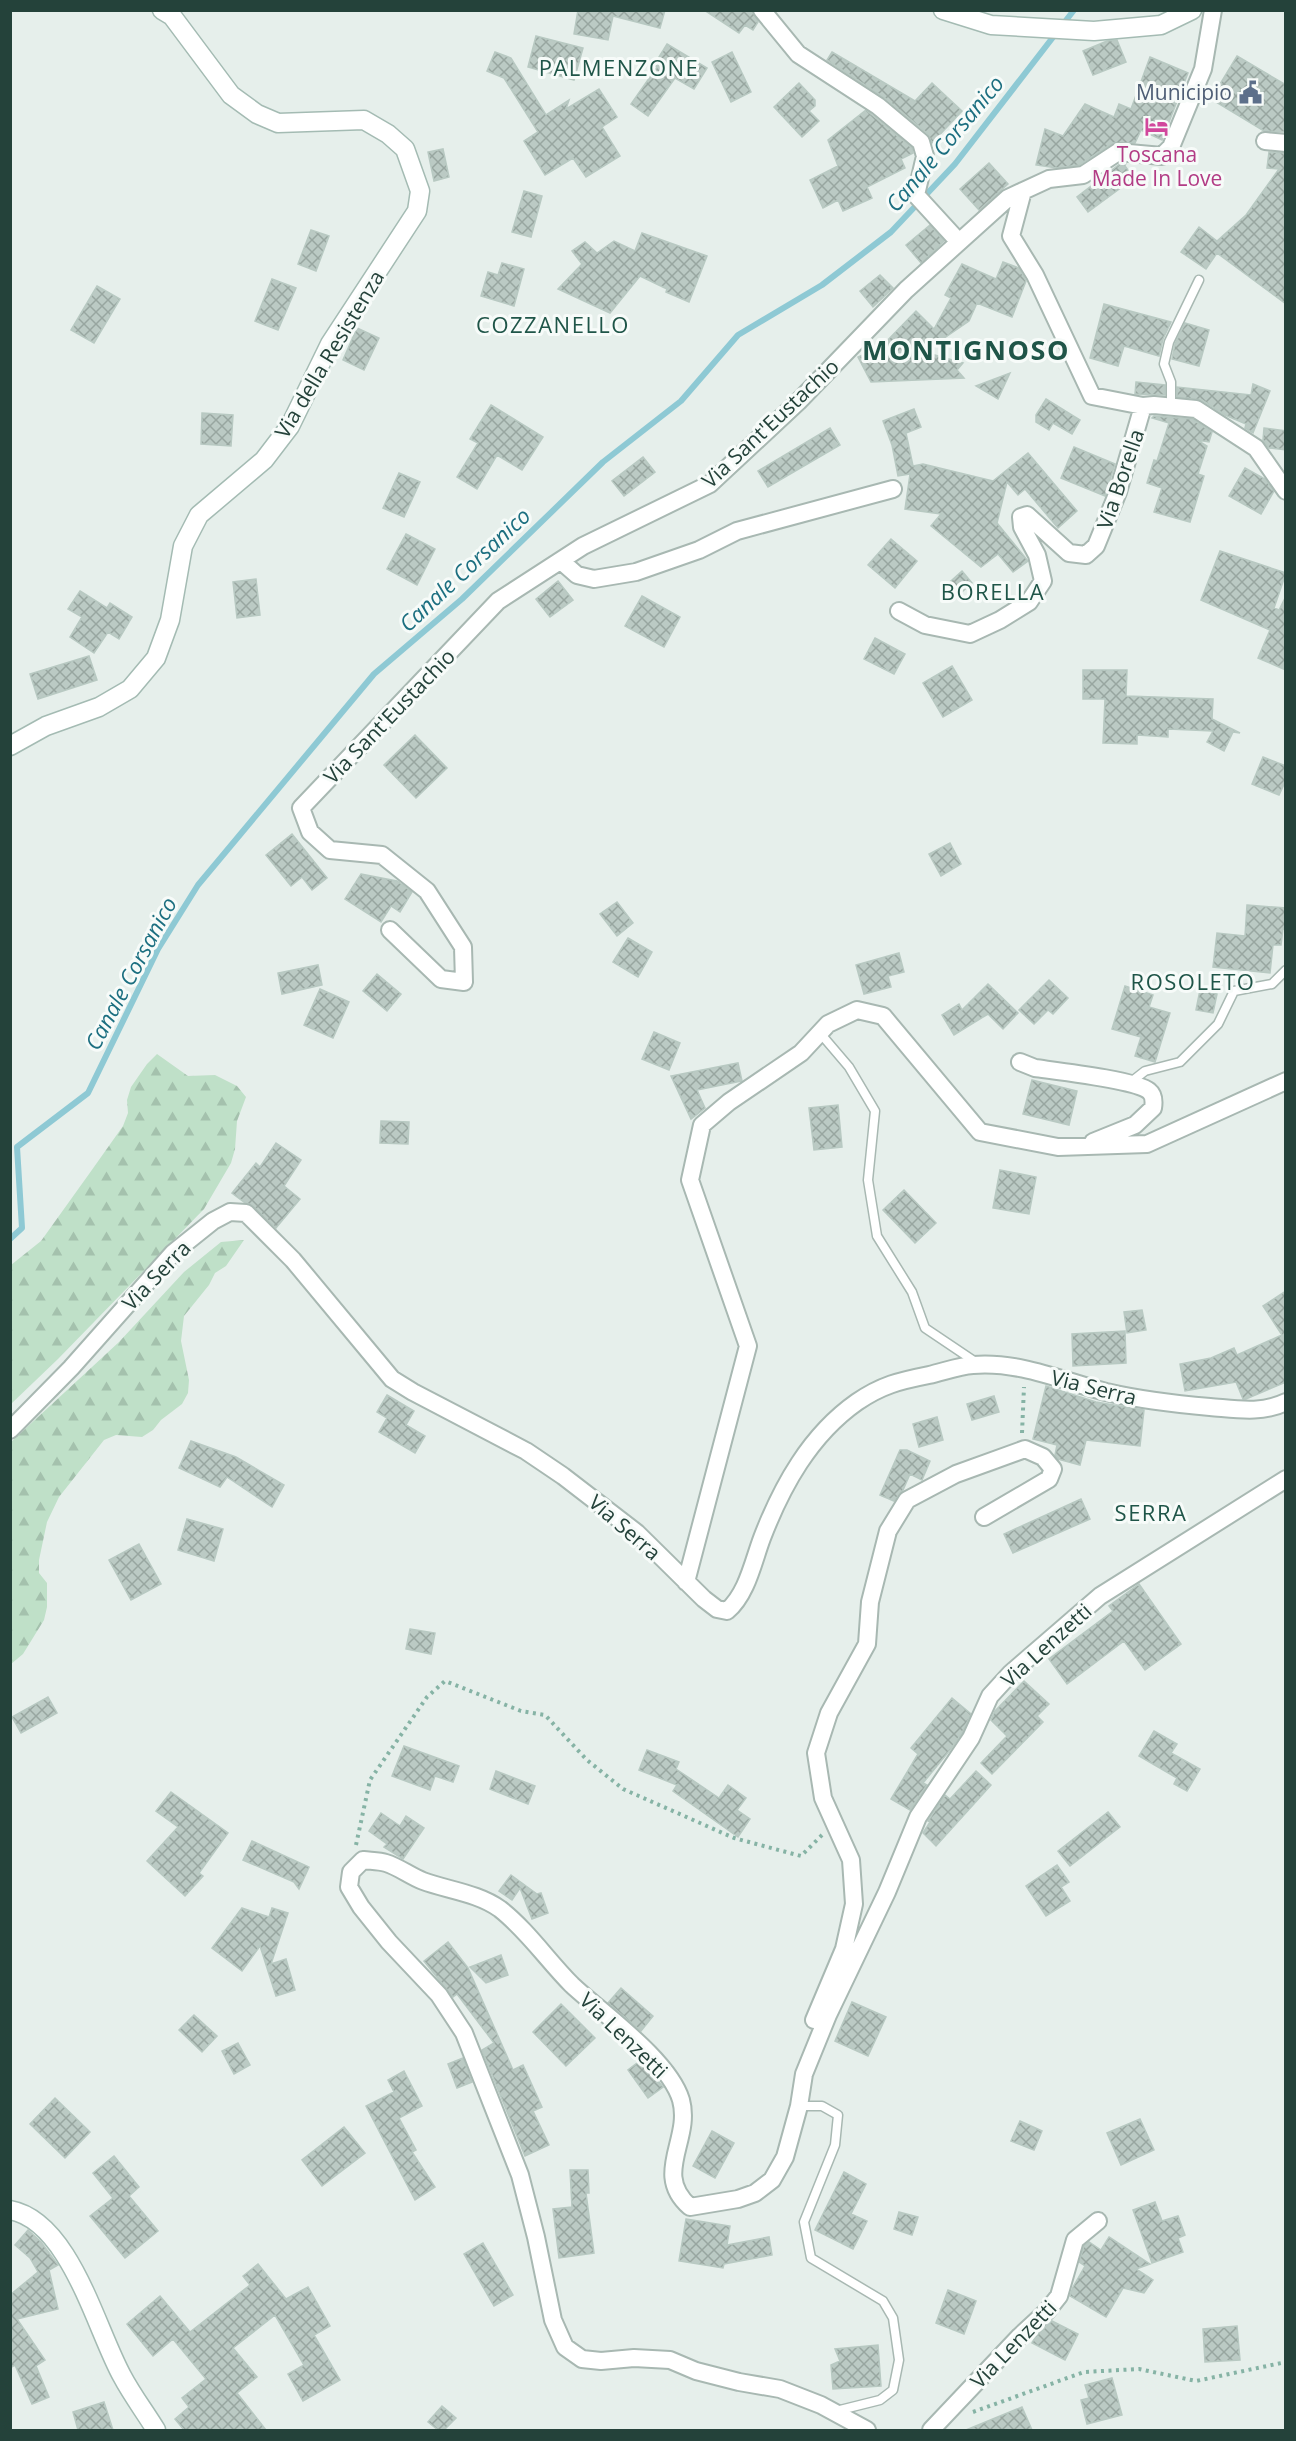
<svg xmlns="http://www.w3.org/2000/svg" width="1296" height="2441" viewBox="0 0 1296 2441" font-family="'Open Sans',sans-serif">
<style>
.forest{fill:url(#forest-firs)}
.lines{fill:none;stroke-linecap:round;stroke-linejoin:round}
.stream{stroke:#8ec9d4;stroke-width:6}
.building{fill:url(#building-cross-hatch);stroke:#b8c9c2;stroke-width:1.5}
.lane-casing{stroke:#a8b8b2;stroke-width:11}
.street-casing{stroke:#a8b8b2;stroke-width:20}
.secondary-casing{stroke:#a4bbb3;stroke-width:21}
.path{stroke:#86b3a5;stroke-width:4;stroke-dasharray:3 4.5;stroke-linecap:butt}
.lane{stroke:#fff;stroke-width:8}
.street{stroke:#fff;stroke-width:16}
.secondary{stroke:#fff;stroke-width:18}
.labels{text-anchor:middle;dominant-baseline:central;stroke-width:6;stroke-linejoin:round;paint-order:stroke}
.service-label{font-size:21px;fill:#4e5e75;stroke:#f7fbf9;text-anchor:end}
.hotel-label{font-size:21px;fill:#b23c85;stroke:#f7fbf9}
.street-label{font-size:21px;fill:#24423a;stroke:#f7fbf9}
.neighbourhood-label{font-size:22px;letter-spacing:1.5px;fill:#1f5548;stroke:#f7fbf9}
.water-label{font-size:22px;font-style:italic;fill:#1c6f80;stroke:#f7fbf9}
.district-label{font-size:27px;font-weight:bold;letter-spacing:1.5px;fill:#1f5548;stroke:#f7fbf9}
</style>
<defs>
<pattern id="forest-firs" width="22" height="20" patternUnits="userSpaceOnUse" patternTransform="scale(1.5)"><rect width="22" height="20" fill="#bfe0c8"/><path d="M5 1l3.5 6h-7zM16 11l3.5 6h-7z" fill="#a4c1ad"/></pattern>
<pattern id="building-cross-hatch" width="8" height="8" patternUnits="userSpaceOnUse" patternTransform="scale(1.5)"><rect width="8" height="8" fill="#bbcac4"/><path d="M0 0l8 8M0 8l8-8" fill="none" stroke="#98a6a0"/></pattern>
</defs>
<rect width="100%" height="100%" fill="#e6efeb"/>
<path class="forest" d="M157 1054 188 1076 215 1075 237 1086 246 1097 237 1121 235 1149 231 1163 204 1209 58 1359 11 1404V1265L41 1241 89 1174 123 1126 128 1113 127 1100 131 1087 147 1064Z
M244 1240 226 1266 215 1273 209 1285 184 1316 181 1341 189 1380 188 1393 182 1404 161 1420 153 1430 142 1437 116 1435 104 1440 59 1497 47 1522 39 1560V1573L47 1583V1607L44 1620 23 1654 11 1664V1442L119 1342 184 1272 221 1242Z"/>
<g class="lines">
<path class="stream" d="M10 1239 22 1228 17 1147 88 1093 158 949 198 885 374 674 462 599 603 462 681 401 738 335 822 285 891 232 955 164 1074 10"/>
</g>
<path class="building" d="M578 10H665L660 28 613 16 608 40 574 34Z
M704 10H752L758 22 753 30 745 25 739 33Z
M536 36 583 48 574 80 528 67Z
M1117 40 1126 62 1093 75 1083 51 1107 41Z
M667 44 707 68 694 89 675 78 648 116 631 104 657 67 654 65Z
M495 52 511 58 546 115 569 100 566 109 599 89 617 117 602 127 620 156 586 177 573 158 545 175 524 141 538 132 504 78 487 71Z
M732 52 751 92 731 102 712 62Z
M832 52 915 101 932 83 962 111 932 143 928 134 885 98 827 60Z
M1237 56 1286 85V132L1264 131 1211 99Z
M1150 57 1188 73 1162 140 1141 130 1135 143H1113L1079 165 1057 168 1036 165 1045 129 1063 136 1085 104 1114 117 1119 104 1131 109Z
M799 83 815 100V106L809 111 819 121 802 137 774 107Z
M866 110 912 148 913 153 901 159 905 168 867 187 872 198 843 211 838 200 823 208 810 180 838 166 828 140Z
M443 149 449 177 434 181 428 152Z
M1269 152 1286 153V304L1217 253 1206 269 1181 252 1199 227 1217 241 1246 215 1279 169 1267 168Z
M989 163 1008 184 979 210 960 189Z
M1121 163H1126L1125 166 1134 178 1088 212 1077 197Z
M524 191 542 196 531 237 512 232Z
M930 225 944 241 921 263 906 245Z
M311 230 329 236 316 271 298 264Z
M642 233 707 256 689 302 666 292 667 289 640 276 610 313 558 289 582 264 572 251 585 242 597 253 614 241 635 251Z
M1003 262 1019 268 1026 281 1012 317 977 303 969 321 924 352 963 363 957 370 964 378 871 382 858 357 882 346 916 311 934 329 951 298 945 295 962 264 996 279Z
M502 263 524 269 514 306 481 296 488 272 498 275Z
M880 275 893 288 873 307 860 291Z
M272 279 296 288 278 330 255 321Z
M97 286 120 299 94 343 71 330Z
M1104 304 1171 322 1163 339 1159 356 1124 346 1118 366 1090 358Z
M1185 323 1209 330 1199 366 1172 359 1175 344Z
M357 328 379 338 364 370 343 360Z
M1010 373 998 399 976 386Z
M1136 382 1165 385V395L1135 394Z
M1253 384 1270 391 1253 433 1245 428 1246 424 1225 415 1202 400 1177 397V387L1251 395Z
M1046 399 1080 420 1072 434 1053 423 1049 430 1036 422V415Z
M491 405 543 437 522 470 497 455 477 489 457 477 478 443 470 439Z
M914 409 921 427 906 433 913 466 923 464 993 481 1028 453 1077 511 1058 528 1025 489 1018 495 1007 482 997 523 1028 561 1013 572 998 554 981 567 931 526 941 514 905 509 910 474 898 476 892 445 883 421Z
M202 413 233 415 231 446 201 444Z
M1154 416 1192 419 1212 432 1209 442 1197 440 1207 446 1198 474 1204 476 1190 522 1154 512 1162 488 1147 483 1154 460 1157 461 1169 423 1152 418Z
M830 428 840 445 768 487 758 471Z
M1264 428 1286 431V450L1269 448 1263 440Z
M1074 447 1115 464 1105 496 1061 478Z
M643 457 655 472 624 496 612 481Z
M1245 468 1265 479 1274 491 1261 514 1229 496Z
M399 473 420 482 404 517 383 508Z
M406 534 435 549 417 585 387 569Z
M891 539 917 561 895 588 868 565Z
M1220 551 1286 573 1274 608 1279 610 1286 596V670L1258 658 1270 630 1201 600Z
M962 571 972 583 953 600 943 588Z
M256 579 260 615 237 618 233 582Z
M558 581 573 600 550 617 536 599Z
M80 591 107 608 110 603 132 617 119 639 108 632 94 653 70 637 82 617 68 609Z
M642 596 680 617 664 647 625 626Z
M875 638 905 654 894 674 864 659Z
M89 656 97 680 38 699 30 674Z
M952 666 972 700 943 717 923 683Z
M1083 670H1127L1126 696 1213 699 1212 719 1240 733 1233 732 1224 751 1207 742 1213 731 1168 729V737L1137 735V744L1103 743 1105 699H1083Z
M415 735 447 768 416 798 384 765Z
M1263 757 1286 766V780L1279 795 1252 784Z
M292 834 327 878 312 890 302 877 291 886 266 855Z
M950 843 961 864 941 876 929 854Z
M361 874 397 881 412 892 400 912 391 906 381 922 345 899Z
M617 902 633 923 617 936 600 914Z
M1247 905 1286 908V929L1283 928 1281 945H1273L1270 973 1213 967 1217 933 1245 936Z
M628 938 652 952 638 977 613 962Z
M899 953 904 972 888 976 891 987 864 994 856 965Z
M318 965 322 985 282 994 278 973Z
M377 974 401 994 387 1011 363 991Z
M1049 980 1068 998 1053 1014 1048 1010 1034 1024 1019 1010Z
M988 984 1018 1013 1003 1029 988 1014 954 1035 942 1015 959 1004 962 1010Z
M1125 986 1153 995 1149 1007 1170 1013 1155 1062 1135 1056 1141 1037 1112 1029Z
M320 989 349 1002 333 1038 304 1025Z
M1200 990 1217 994 1213 1013 1196 1010Z
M654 1032 680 1043 669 1070 642 1059Z
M738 1063 742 1081 697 1090 705 1108 691 1119 671 1076Z
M1032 1080 1077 1091 1069 1125 1023 1114Z
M838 1105 842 1147 814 1150 809 1108Z
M381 1121 409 1122 408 1144 380 1143Z
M276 1143 301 1160 284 1186 300 1199 276 1228 253 1206 244 1202 232 1193 256 1163 260 1167Z
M1000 1170 1036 1177 1029 1214 993 1208Z
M904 1190 936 1223 915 1243 883 1210Z
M1286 1291V1382L1246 1399H1243L1236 1382 1185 1391 1180 1364 1211 1358 1234 1348 1237 1355 1282 1335 1263 1306Z
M1142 1310 1146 1330 1127 1333 1124 1312Z
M1125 1331 1126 1363 1073 1366 1072 1334Z
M1046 1386 1096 1402 1144 1410 1140 1446 1086 1440 1080 1465 1058 1459 1055 1455 1057 1445 1033 1439Z
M387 1395 414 1411 406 1425 425 1436 415 1453 379 1432 387 1418 377 1412Z
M994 1396 999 1412 972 1420 967 1404Z
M937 1417 943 1440 919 1447 913 1424Z
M191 1441 236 1457 284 1485 272 1507 227 1477 220 1487 179 1468Z
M900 1450H907L930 1461 922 1480 910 1474 903 1490 894 1501 880 1495Z
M1081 1499 1090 1519 1013 1553 1004 1534Z
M187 1519 223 1529 214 1561 178 1550Z
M139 1544 161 1584 131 1600 109 1560Z
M1139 1584 1181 1644 1145 1670 1124 1641 1067 1684 1049 1659 1113 1611 1109 1606Z
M410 1629 435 1633 431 1654 406 1649Z
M1024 1681 1049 1704 1037 1716 1043 1722 992 1774 981 1763 1007 1736 991 1720 995 1711Z
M48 1697 57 1713 21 1733 12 1717Z
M952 1698 971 1714 962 1733 950 1750 923 1783 927 1785 910 1810 891 1799 918 1754 911 1748Z
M1154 1731 1177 1744 1171 1753 1200 1769 1187 1791 1174 1784 1177 1778 1139 1756Z
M404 1746 459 1766 453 1782 435 1776 430 1790 392 1776Z
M647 1750 679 1762 676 1769 719 1798 728 1785 746 1798 737 1810 750 1819 738 1837 673 1791 677 1785 639 1770Z
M496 1771 535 1786 528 1804 490 1789Z
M976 1771 991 1785 936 1846 923 1833 930 1822 928 1821 945 1795 950 1799Z
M171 1792 228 1833 199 1873 203 1876 185 1896 147 1861 178 1827 156 1811Z
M1108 1812 1120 1827 1070 1866 1058 1851Z
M381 1813 400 1826 406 1816 424 1828 403 1859 384 1847 387 1844 369 1831Z
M252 1841 309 1867 299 1889 294 1882 243 1860Z
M1057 1865 1069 1882 1061 1887 1070 1901 1046 1916 1026 1886Z
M511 1875 537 1894 541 1893 548 1913 532 1919 520 1888 512 1900 499 1891Z
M242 1908 269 1917 272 1908 288 1913 271 1964 286 1959 295 1990 276 1996 260 1946 242 1971 212 1948Z
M448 1942 468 1968 513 2070 523 2065 542 2107 533 2111 549 2145 525 2156 482 2050 494 2043 457 1994 453 1997 424 1961Z
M501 1955 508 1975 486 1983 470 1967Z
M621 1988 653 2016 641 2031 608 2003Z
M852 2002 886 2017 868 2056 835 2041Z
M561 2004 595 2038 566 2066 533 2032Z
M194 2015 217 2036 202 2052 179 2030Z
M238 2043 250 2065 234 2074 222 2051Z
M463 2058 472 2082 457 2088 448 2064Z
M641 2060 663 2087 648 2098 628 2070Z
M404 2071 422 2106 399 2118 416 2150 412 2152 435 2187 415 2200 366 2106 394 2092 388 2080Z
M55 2098 90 2132 65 2158 30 2124Z
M1140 2119 1154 2150 1121 2165 1107 2133Z
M1020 2121 1042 2131 1034 2150 1011 2141Z
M344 2127 365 2153 322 2186 302 2160Z
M712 2131 734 2143 715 2178 693 2166Z
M114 2156 139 2187 129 2196 158 2231 125 2258 90 2216 113 2198 93 2173Z
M570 2170H588L589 2193H586L594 2253 559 2258 553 2209 572 2207Z
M844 2172 866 2184 851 2214 867 2221 853 2249 815 2230Z
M1155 2202 1162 2221 1178 2216 1185 2235 1178 2238 1183 2252 1152 2263 1133 2210Z
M899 2212 918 2217 912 2235 894 2229Z
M686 2219 730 2226 727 2245 769 2237 772 2255 724 2264 723 2268 679 2261Z
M28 2230 41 2242 58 2265 49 2270 58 2309 17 2319 45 2360 36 2366 49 2397 32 2404 15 2365 10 2368V2295L38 2272 30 2258 15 2245Z
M1109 2237 1150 2264 1136 2269 1153 2280 1144 2293 1123 2288 1106 2317 1070 2296 1073 2287 1085 2266 1079 2262 1084 2246 1089 2242 1101 2250Z
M483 2243 513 2295 494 2306 464 2254Z
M258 2264 286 2299 308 2287 330 2326 314 2335 340 2380 303 2401 288 2374 304 2365 275 2315 233 2348 257 2377 237 2393 266 2430H184L175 2419 189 2407 182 2398 206 2379 173 2339 153 2356 127 2324 160 2296 190 2332 250 2285 243 2276Z
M948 2290 976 2301 964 2334 936 2323Z
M1052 2321 1078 2334 1065 2360 1032 2343 1036 2336Z
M1237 2326 1240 2360 1205 2362 1203 2329Z
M878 2345 881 2386 833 2389 831 2365 840 2361 835 2349Z
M1112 2378 1122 2415 1087 2424 1081 2400 1089 2398 1085 2385Z
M104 2402 113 2430H78L73 2412Z
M442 2406 456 2418 444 2430H438L428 2422Z
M1022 2407 1032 2430H966Z"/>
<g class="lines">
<defs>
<path id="lane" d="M1171 407V382L1164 364 1169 342 1199 280
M820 1033 849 1067 875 1111 868 1180 877 1236 912 1292 925 1328 977 1363
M1131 1082 1145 1071 1180 1062 1218 1024 1234 991 1272 984 1286 970
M799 2106H822L838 2115 835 2145 804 2222 811 2258 883 2301 893 2318 899 2360 893 2390 880 2400 836 2411"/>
<path id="street" d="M762 10 798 54 878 106 921 142 925 156 916 195 959 242
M1265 141 1286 143
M1023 191 1011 236 1035 275 1092 396 1143 406 1154 405 1196 409 1256 448 1286 491
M561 561 577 575 594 579 636 572 699 550 737 531 893 489
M899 611 925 625 970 634 1000 620 1029 602 1043 581 1037 555 1022 527 1021 517 1027 515 1069 553 1086 555 1096 546 1118 492 1143 406
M390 930 441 979 464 982 463 947 427 891 382 855 330 850 310 832 301 808 498 601 583 546 710 484 798 402 906 290 1008 198 1049 179 1083 175 1118 152 1162 156 1171 147 1203 69 1213 10
M1020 1062 1035 1068C1056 1071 1136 1080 1149 1091 1154 1095 1154 1102 1153 1108L1135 1125 1093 1142
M10 1430 71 1368 173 1253 213 1221 230 1212 246 1213 293 1260 392 1379 413 1392 526 1451 563 1476 637 1533 704 1599 717 1609 727 1611C747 1594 753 1562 762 1538 782 1486 810 1435 857 1402 882 1385 899 1381 929 1375 943 1372 958 1366 973 1365 1019 1361 1063 1381 1106 1392 1141 1400 1175 1404 1210 1407 1236 1409 1261 1414 1286 1402
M686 1582 748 1346 690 1180 702 1125 729 1102 801 1053 828 1024 857 1010 883 1016 980 1132 1058 1147 1147 1144 1286 1081
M814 2020 844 1949 854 1904 851 1860 823 1798 816 1753 829 1713 867 1644 870 1602 888 1531 907 1500 956 1474 1025 1449 1043 1457 1053 1469 1049 1479 984 1517
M867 2430 821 2405 780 2389 739 2382 696 2371 670 2360 634 2358 601 2361 582 2359 565 2347 553 2320 536 2237 520 2175 464 2033 439 1995 389 1942 361 1907 349 1887 351 1872 363 1860C370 1861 379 1861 386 1863 399 1867 410 1876 423 1881 447 1890 478 1893 500 1909 527 1930 548 1961 572 1985 603 2014 669 2060 681 2100 692 2140 652 2174 690 2207L738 2199 755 2193 772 2180 785 2157 799 2106 804 2074 828 2015 887 1892 918 1817 971 1738 990 1696 1011 1673 1100 1596 1286 1479
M931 2430 1020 2336 1047 2311 1059 2296 1075 2240 1098 2221"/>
<path id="secondary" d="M943 10 991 25 1094 31 1161 25 1192 10
M10 746 46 726 99 707 130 689 156 658 170 620 183 546 199 515 264 460 290 426 330 344 417 211 420 191 405 149 388 134 364 120 278 123 257 114 231 95 172 16 162 10
M10 2210C70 2221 96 2329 122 2376 132 2395 145 2412 156 2430"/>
</defs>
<use href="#lane" class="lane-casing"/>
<use href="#street" class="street-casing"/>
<use href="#secondary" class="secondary-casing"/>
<path class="path" d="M1022 1433 1024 1387
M356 1845 370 1780 427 1697 445 1681 521 1711 545 1715 587 1760 623 1789 734 1838 801 1856 822 1835
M973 2412 1084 2372 1139 2369 1196 2381 1286 2362"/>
<use href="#lane" class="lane"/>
<use href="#street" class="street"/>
<use href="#secondary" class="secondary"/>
</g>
<defs>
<symbol id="civic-bare" viewBox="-9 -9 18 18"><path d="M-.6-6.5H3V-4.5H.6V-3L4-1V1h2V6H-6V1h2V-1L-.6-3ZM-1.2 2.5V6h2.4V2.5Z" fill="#5c6f8a" stroke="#f7fbf9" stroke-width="2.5" paint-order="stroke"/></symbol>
<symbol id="hotel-bare" viewBox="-9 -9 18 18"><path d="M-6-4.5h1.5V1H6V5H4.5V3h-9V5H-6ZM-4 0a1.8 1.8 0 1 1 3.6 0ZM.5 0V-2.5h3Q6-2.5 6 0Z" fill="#d1479c" stroke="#f7fbf9" stroke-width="2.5" paint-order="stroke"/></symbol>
</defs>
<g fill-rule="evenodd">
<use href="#civic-bare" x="1234" y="76" width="33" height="33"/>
<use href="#hotel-bare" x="1140" y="110" width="33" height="33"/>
</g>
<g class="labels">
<g class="service-label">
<text x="1232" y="92">Municipio</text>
</g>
<g class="hotel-label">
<text x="1157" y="154">Toscana<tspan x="1157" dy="24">Made In Love</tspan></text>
</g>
<g class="street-label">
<text transform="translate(329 354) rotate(-59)">Via della Resistenza</text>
<text transform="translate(770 423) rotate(-43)">Via Sant'Eustachio</text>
<text transform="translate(1120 479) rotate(-71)">Via Borella</text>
<text transform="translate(389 716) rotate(-46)">Via Sant'Eustachio</text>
<text transform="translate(156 1275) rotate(-46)">Via Serra</text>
<text transform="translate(1094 1387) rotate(14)">Via Serra</text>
<text transform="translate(625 1527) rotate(41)">Via Serra</text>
<text transform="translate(1046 1645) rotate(-42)">Via Lenzetti</text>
<text transform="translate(624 2035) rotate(44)">Via Lenzetti</text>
<text transform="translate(1013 2344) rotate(-46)">Via Lenzetti</text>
</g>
<g class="neighbourhood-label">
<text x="619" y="67">PALMENZONE</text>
<text x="553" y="324">COZZANELLO</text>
<text x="993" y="591">BORELLA</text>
<text x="1193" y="981">ROSOLETO</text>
<text x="1151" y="1512">SERRA</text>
</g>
<g class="water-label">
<text transform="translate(944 143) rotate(-50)">Canale Corsanico</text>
<text transform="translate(464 569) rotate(-43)">Canale Corsanico</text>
<text transform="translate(130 973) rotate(-62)">Canale Corsanico</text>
</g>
<g class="district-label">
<text x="966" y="349">MONTIGNOSO</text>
</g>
</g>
<rect width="1296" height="2441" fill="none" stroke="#24423a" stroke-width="24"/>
</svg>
